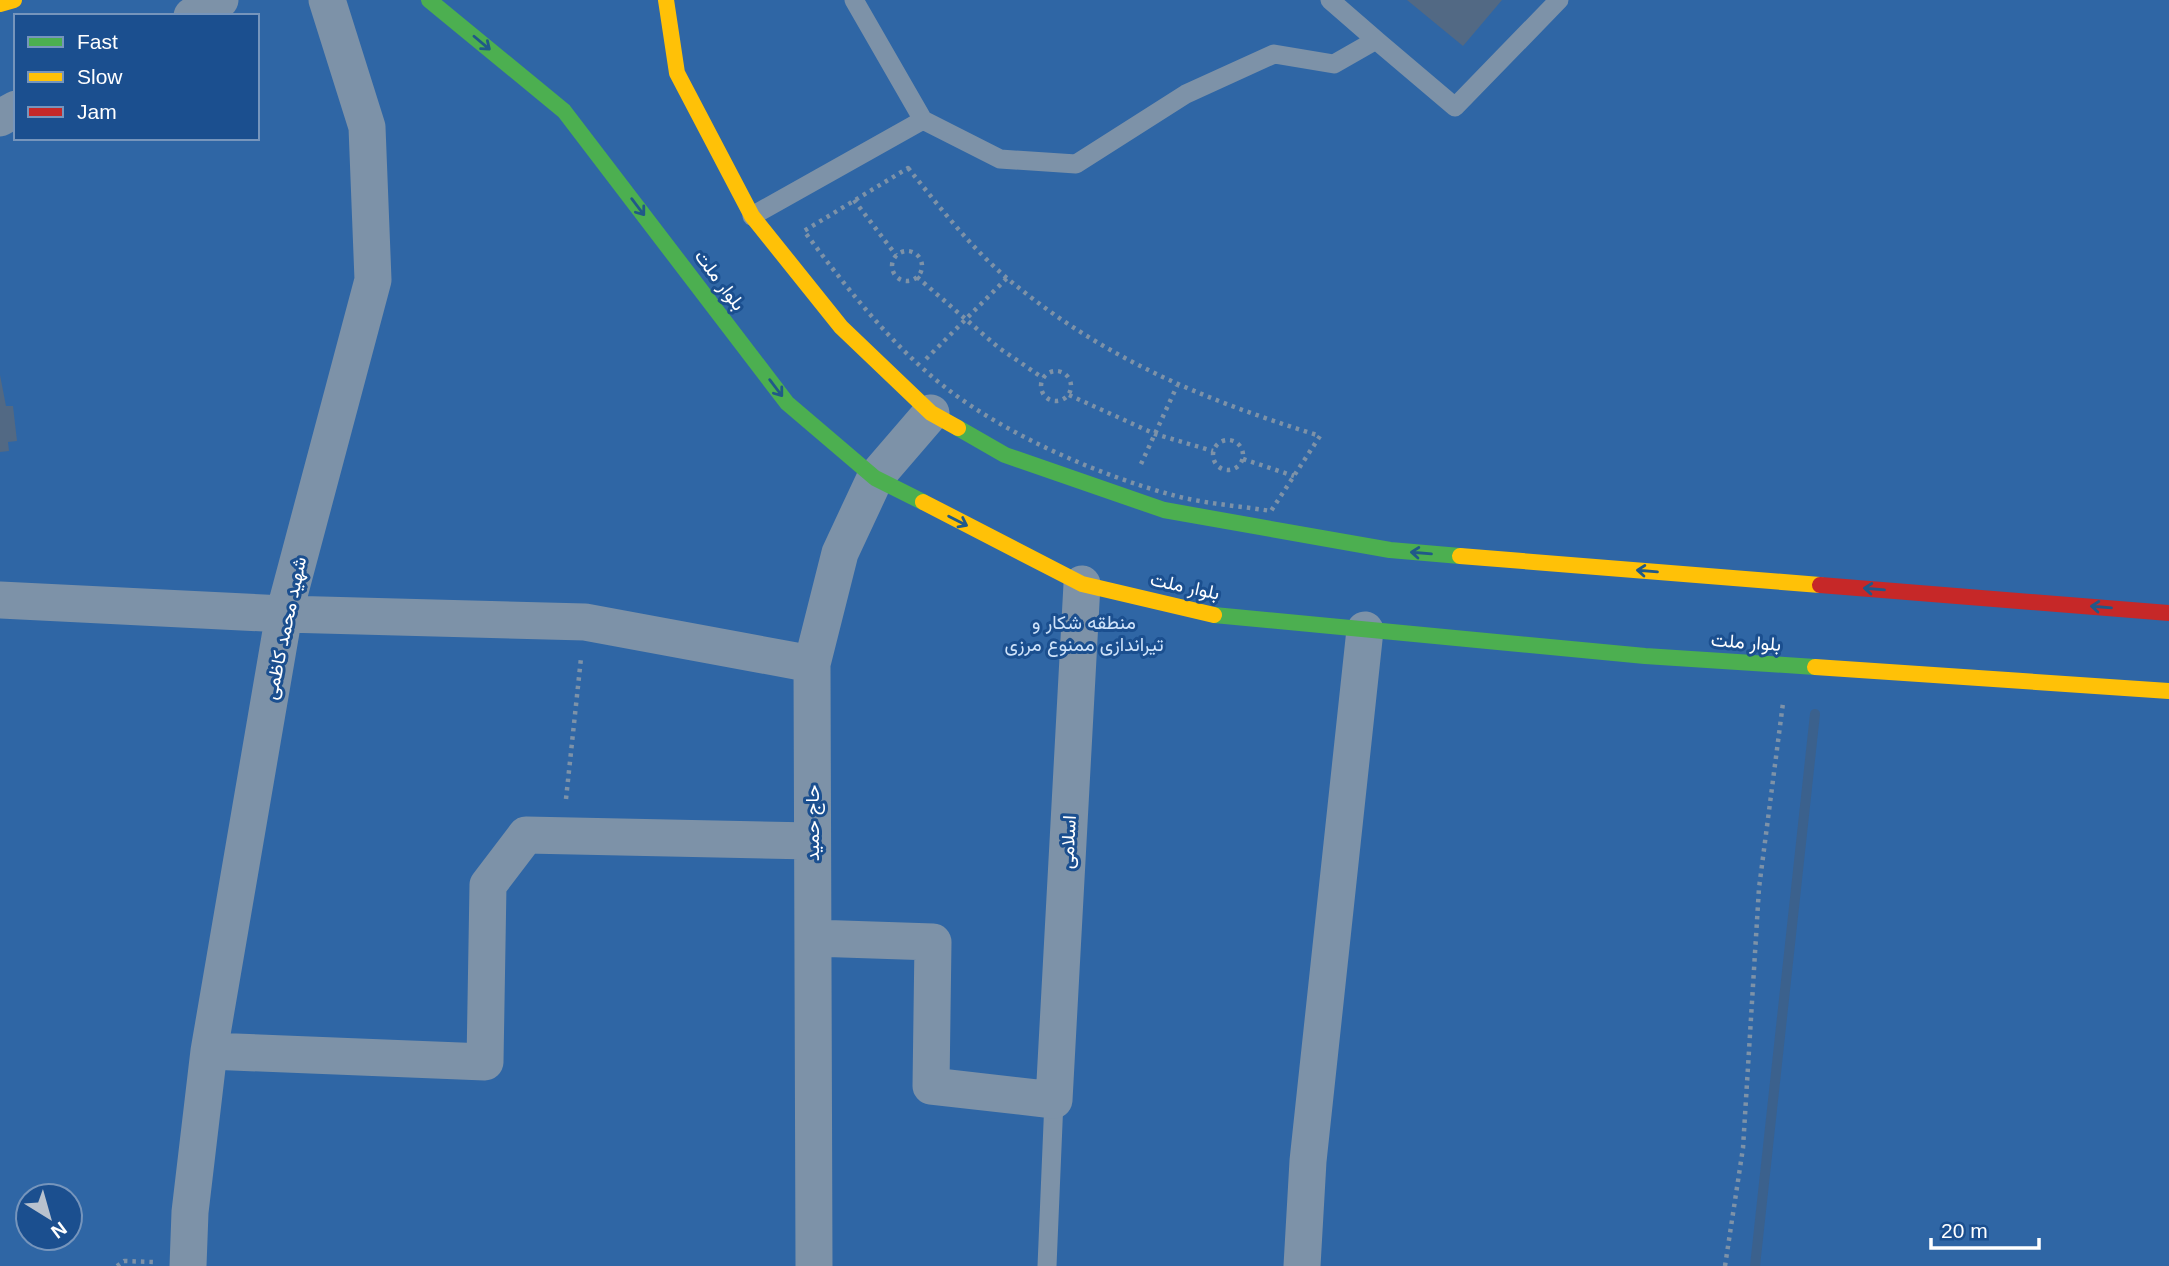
<svg xmlns="http://www.w3.org/2000/svg" width="2169" height="1266" viewBox="0 0 2169 1266" font-family="Helvetica,Vazirmatn,sans-serif">
<style>
.green{fill:#2f66a5;fill-rule:evenodd}
.lines{fill:none;stroke-linecap:round;stroke-linejoin:round}
.stream{stroke:#3b618d;stroke-width:10}
.building{fill:#526984}
.path{stroke:#7d92a8;stroke-width:4.5;stroke-dasharray:3.5 5;stroke-linecap:butt}
.lane{stroke:#7d92a8;stroke-width:19}
.street{stroke:#7d92a8;stroke-width:37}
.fast{stroke:#4caf50;stroke-width:16}
.slow{stroke:#ffc107;stroke-width:16}
.jam{stroke:#c62828;stroke-width:16}
.oneway{stroke:#205989}
.labels{text-anchor:middle;dominant-baseline:central;stroke-width:6;stroke-linejoin:round;paint-order:stroke}
.street-label{font-size:19px;fill:#fff;stroke:#1b4f8f}
.park-label{font-size:19px;fill:#cfe3fa;stroke:#1b4f8f}
</style>
<rect width="100%" height="100%" fill="#365274"/>
<path class="green" d="M0 0H2169V1266H0ZM16 16H257V138H16ZM28 1196H70V1238H28Z"/>
<g class="lines">
<path class="stream" d="M1755 1266 1815 714"/>
</g>
<path class="building" d="M1407 0H1502L1463 46Z
M0 375 6 406H13L17 441 8 442 9 451 0 452Z"/>
<g class="lines">
<path class="path" d="M908 168C939 206 970 247 1008 279 1104 359 1202 399 1320 436L1271 511C1240 506 1207 504 1176 496 1101 476 1008 436 946 388 890 344 846 287 804 231Z
M854 200 896 255
M892 266a15 15 0 1 1 30 0a15 15 0 1 1-30 0Z
M917 277 999 348 1043 378
M926 359 1007 278
M1041 386a15 15 0 1 1 30 0a15 15 0 1 1-30 0Z
M1069 395 1155 434 1213 451
M1213 455a15 15 0 1 1 30 0a15 15 0 1 1-30 0Z
M1243 459 1294 476
M1141 464 1177 386
M566 799 581 658
M117 1266 124 1261 153 1262
M1725 1266 1743 1148 1759 888 1783 703"/>
<path class="lane" d="M1330 0 1376 40
M923 120 1000 159 1076 164 1186 94 1274 54 1334 64 1376 40 1455 107 1559 0
M752 216 923 120 854 0
M1047 1266 1054 1100"/>
<path class="street" d="M192 16 220 0
M0 118 16 109
M0 600 284 614 585 622 812 664
M813 938 933 942 931 1086 1054 1100 1082 584
M209 1051 485 1062 488 885 526 835 812 841
M188 1266 190 1212 209 1051 284 614 373 280 367 127 327 0
M814 1266 812 664 840 553 875 478 931 413
M1302 1266 1308 1161 1365 630"/>
<path class="fast" d="M429 0 564 111 787 403 875 478 923 502
M958 428 1005 455 1164 510 1390 550 1460 556
M1214 615 1645 656 1815 667"/>
<path class="slow" d="M666 0 677 73 752 216 841 327 931 413 958 428
M0 4 14 0
M923 502 1082 584 1214 615
M1460 556 1820 585
M1815 667 2169 691"/>
<path class="jam" d="M1820 585 2169 613"/>
</g>
<defs><path id="oneway-shaft" d="M-6 0H5M1.5-3L5.5 0L1.5 3" fill="none" stroke-width="1.6" stroke-linecap="round" stroke-linejoin="round" transform="scale(1.75)"/></defs>
<g class="oneway">
<use href="#oneway-shaft" transform="translate(482 43) rotate(40)"/>
<use href="#oneway-shaft" transform="translate(638 207) rotate(53)"/>
<use href="#oneway-shaft" transform="translate(776 388) rotate(53)"/>
<use href="#oneway-shaft" transform="translate(958 521) rotate(27)"/>
<use href="#oneway-shaft" transform="translate(1421 553) rotate(-175)"/>
<use href="#oneway-shaft" transform="translate(1647 571) rotate(-175)"/>
<use href="#oneway-shaft" transform="translate(1874 589) rotate(-175)"/>
<use href="#oneway-shaft" transform="translate(2101 607) rotate(-175)"/>
</g>
<g class="labels">
<g class="street-label">
<text transform="translate(720 280) rotate(53)">بلوار ملت</text>
<text transform="translate(1185 586) rotate(12)">بلوار ملت</text>
<text transform="translate(285 628) rotate(-78)">شهید محمد کاظمی</text>
<text transform="translate(1746 642) rotate(4)">بلوار ملت</text>
<text transform="translate(812 823) rotate(-90)">حاج حمید</text>
<text transform="translate(1068 842) rotate(-87)">اسلامی</text>
</g>
<g class="park-label">
<text x="1084" y="622">منطقه شکار و<tspan x="1084" dy="22">تیراندازی ممنوع مرزی</tspan></text>
</g>
</g>
<rect x="14" y="14" width="245" height="126" fill="#1b4f8f" stroke="#7695bc" stroke-width="2"/>
<rect x="28" y="37" width="35" height="10" fill="#4caf50" stroke="#7695bc" stroke-width="2"/>
<text x="77" y="49" font-size="21" fill="#ffffff">Fast</text>
<rect x="28" y="72" width="35" height="10" fill="#ffc107" stroke="#7695bc" stroke-width="2"/>
<text x="77" y="84" font-size="21" fill="#ffffff">Slow</text>
<rect x="28" y="107" width="35" height="10" fill="#c62828" stroke="#7695bc" stroke-width="2"/>
<text x="77" y="119" font-size="21" fill="#ffffff">Jam</text>
<g transform="translate(49 1217) rotate(143)"><circle r="33" fill="#1b4f8f" stroke="#7695bc" stroke-width="2"/>
<path d="M0-5L12 26L0 18L-12 26Z" fill="#b9c2ce"/>
<text y="-10" font-size="19" font-weight="bold" text-anchor="middle" fill="#ffffff">N</text>
</g>
<path d="M1931 1238v10h108v-10" fill="none" stroke="#ffffff" stroke-width="3.5"/>
<text x="1941" y="1238" font-size="21" fill="#ffffff" stroke="#1b4f8f" stroke-width="5" paint-order="stroke">20 m</text>
</svg>
